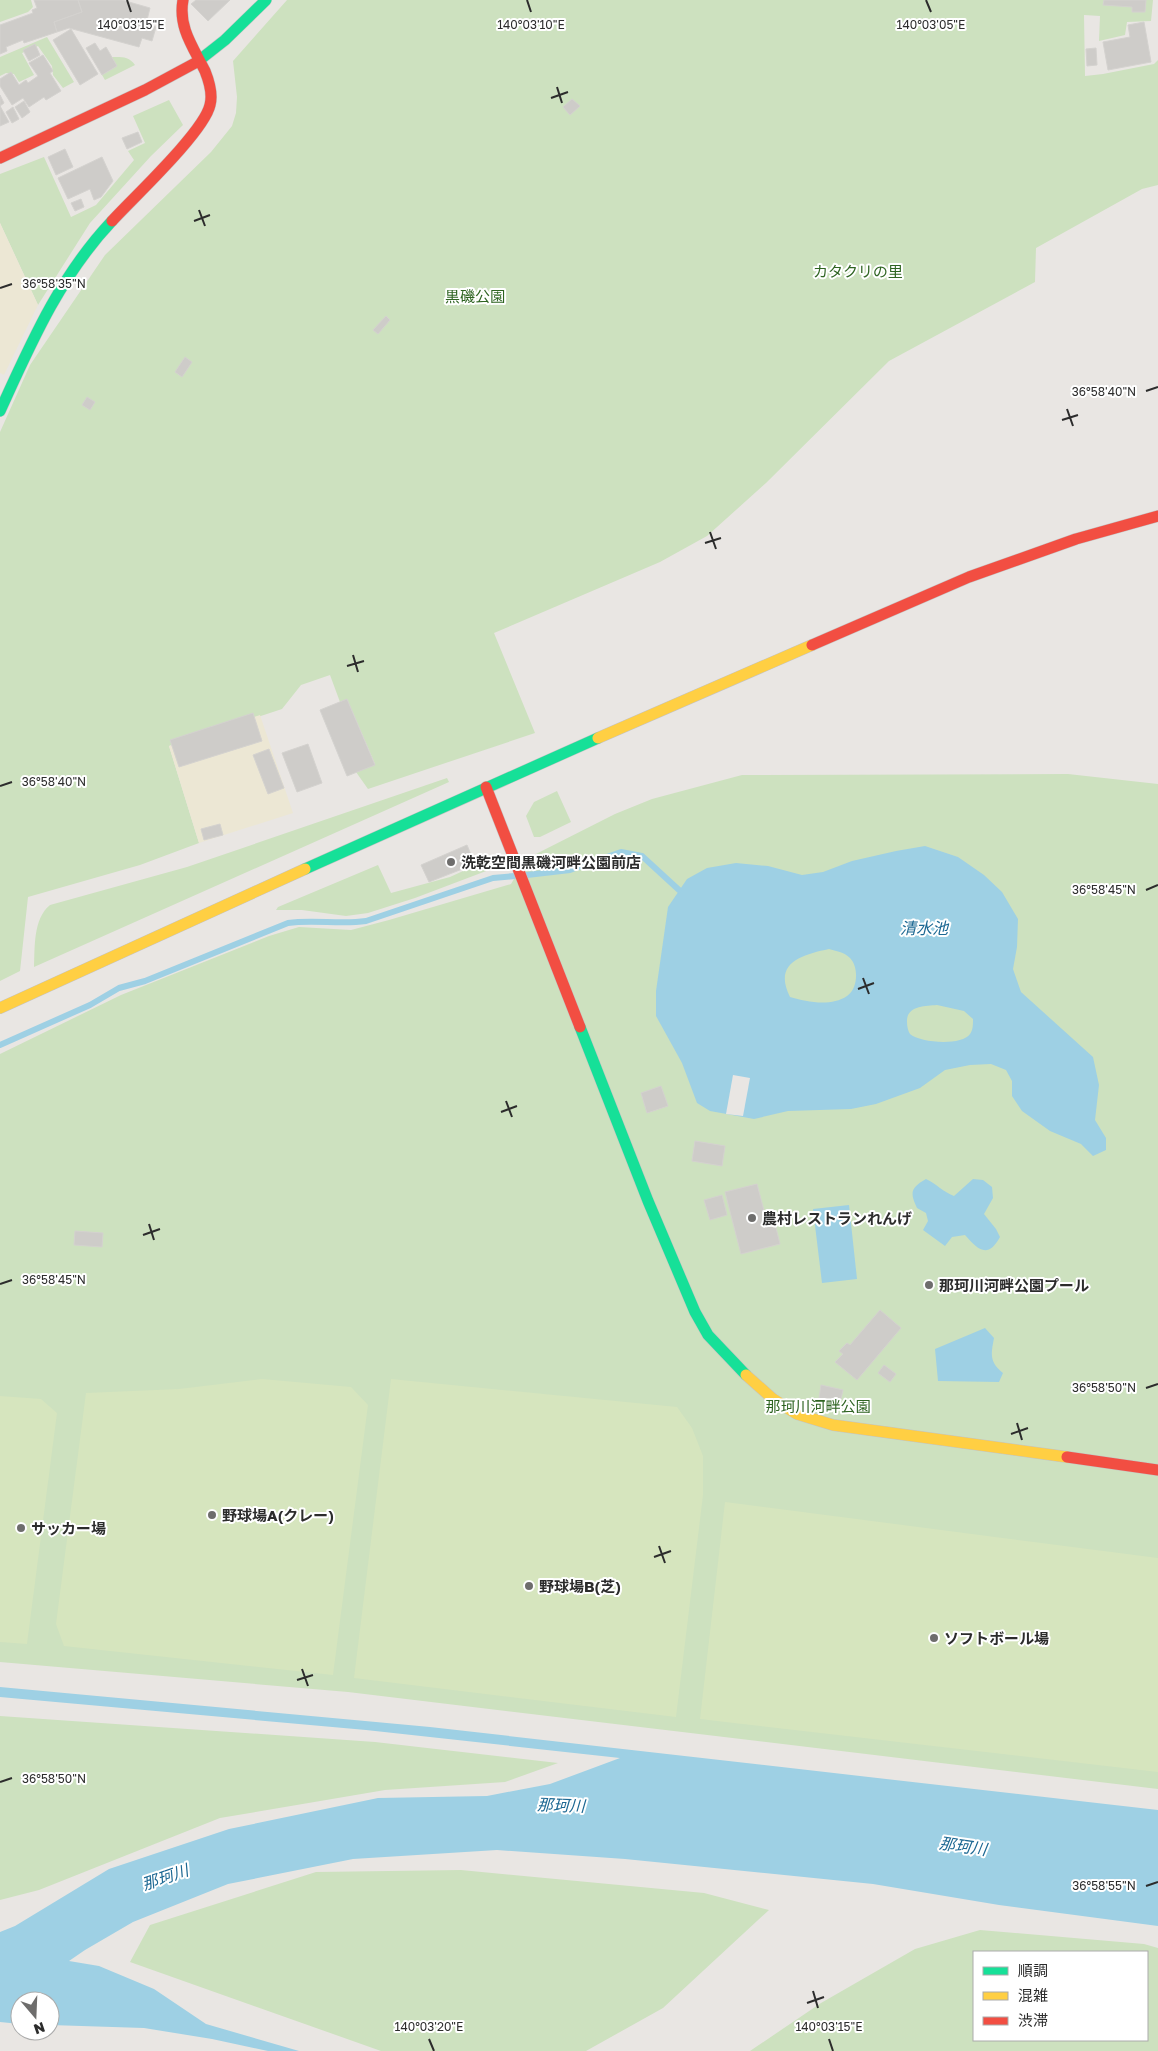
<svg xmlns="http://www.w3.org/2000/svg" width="1158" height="2051" viewBox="0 0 1158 2051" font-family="'Golos Text','Noto Sans JP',sans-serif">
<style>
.green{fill:#cde1bf;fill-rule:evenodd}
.sand{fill:#ece7d4}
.pitch{fill:#d6e5be}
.water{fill:#9ed0e4;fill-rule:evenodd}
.pier{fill:#e9e6e3}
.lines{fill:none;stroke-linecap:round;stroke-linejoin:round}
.stream{stroke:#9ed0e4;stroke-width:6}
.building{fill:#ceccc9;stroke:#d4d2cf}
.fast-casing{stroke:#c4c3c3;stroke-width:12}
.slow-casing{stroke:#c4c3c3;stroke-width:12}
.jam-casing{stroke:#c4c3c3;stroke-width:12}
.fast{stroke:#16e098;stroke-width:11}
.slow{stroke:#ffcf43;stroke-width:11}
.jam{stroke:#f24e42;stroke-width:11}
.ticks{fill:none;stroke:#2c2c2c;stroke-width:2}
.poi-dot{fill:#6e6d6c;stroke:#fff;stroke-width:2}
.labels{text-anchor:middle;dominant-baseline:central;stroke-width:4;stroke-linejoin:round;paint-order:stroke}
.park-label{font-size:15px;fill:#2f6422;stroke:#fff}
.poi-label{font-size:15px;font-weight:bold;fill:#2c2c2c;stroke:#fff;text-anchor:start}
.water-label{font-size:16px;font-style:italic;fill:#1b6792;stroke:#fff}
.ticks-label{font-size:12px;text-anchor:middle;fill:#2c2c2c;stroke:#fff;stroke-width:4;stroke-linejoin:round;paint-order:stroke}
</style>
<rect width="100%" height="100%" fill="#e9e6e3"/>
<path class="green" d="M0 0H31L33 7 28 12 0 22Z
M287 0H1153L1151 21 1127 22 1125 35 1099 41 1100 16 1084 15 1085 76 1103 74 1154 64 1158 60V185L1142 189 1036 248 1035 282 889 361 766 483 707 536 660 562 494 633 535 733 368 789 356 772 375 764 347 699 340 702 330 675 301 685 282 709 169 746 199 843 140 865 28 897 20 971 0 981V432L30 365 105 255 211 152 232 126 236 113 237 97 233 61Z
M47 37 74 82 63 88 53 75 52 66 38 46 22 53 34 75 19 82 14 74 6 73 0 76V57Z
M112 57C121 57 129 56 135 65L105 80 102 75 117 66Z
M169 100 183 125 151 156 90 223 38 305 0 223V174L44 157 71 217 96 205 134 160 128 151 145 143 133 116Z
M1068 774 1158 784V1789L348 1692 0 1662V1054L121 995 269 936 299 927 351 930 389 920 511 884 526 859 615 814 652 799 742 775Z
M447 778 449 782 34 967C35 947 33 919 50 905L187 867Z
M557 791 571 822 540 837H534L526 816 534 802Z
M498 855 502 865 415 898 368 913 346 916 302 910H276L278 907 378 865 391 893 450 877Z
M0 1716 375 1742 558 1763 505 1782 385 1790 220 1818 39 1890 0 1900Z
M461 1870 704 1893 769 1910 663 2008 586 2051H381L130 1962 150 1925 316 1872Z
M980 1930 1144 1944 1158 1948V2051H750L821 2003 915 1949ZM1147 1952V2040H974V1952Z"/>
<path class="sand" d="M0 223 38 305 4 375 0 373Z
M260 715 293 813 199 843 169 746Z"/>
<path class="pitch" d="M262 1379 351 1387 368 1405 333 1675 64 1646 56 1624 86 1393 179 1389Z
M391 1379 677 1407 692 1428 703 1456V1495L676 1717 354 1678Z
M0 1396 41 1399 57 1413 27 1644 0 1642Z
M725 1502 1158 1558V1772L700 1719Z"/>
<path class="water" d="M925 846 958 857 984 875 1002 892 1018 919 1017 947 1013 969 1021 992 1093 1057 1099 1085 1095 1120 1106 1138V1150L1093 1156 1081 1144 1050 1131 1022 1111 1012 1096V1081L1006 1070 991 1064 970 1065 945 1070 920 1088 876 1104 851 1109 788 1111 754 1119 710 1111 697 1103 682 1063 656 1016V991L668 907 687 879 707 868 736 863 768 866 802 875 823 872 852 861 896 851ZM829 949C836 951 844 952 850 958 859 967 858 989 847 996 831 1007 807 1002 790 997 773 963 801 955 829 949ZM937 1005 964 1011 973 1019C973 1025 973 1030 970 1034 962 1046 920 1043 910 1034 908 1031 907 1026 907 1022 906 1006 925 1006 937 1005Z
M926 1179C937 1184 943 1192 954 1196L973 1179 983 1180 992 1187 993 1198 984 1214 996 1229 1000 1237C988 1259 978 1250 965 1235L952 1237 945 1246 923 1230 928 1221 926 1213 917 1208C910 1193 910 1188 926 1179Z
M849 1205 857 1279 822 1283 813 1209Z
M985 1328 994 1338C991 1354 989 1362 1003 1373L999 1382 938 1381 935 1349Z
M0 1687 430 1727 1158 1810V1926L999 1905 873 1884 625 1859 497 1850 353 1859 228 1884 133 1922 85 1950 69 1961 99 1966 154 1989 206 2024 299 2051H268L212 2039 144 2028 50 2025V2001H20V2024L0 2022V1932L15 1926 109 1869 229 1829 378 1798 487 1796 550 1784 620 1758 366 1730 0 1697Z"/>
<path class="pier" d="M733 1075 750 1078 743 1116 726 1114Z"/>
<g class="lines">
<path class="stream" d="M527 875 570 870 621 852 642 856 679 890
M0 1045 90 1005 119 988 145 981 288 923C314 919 340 925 366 921L493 878 515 876"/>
</g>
<path class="building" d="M34 0H78L82 12 54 22 57 32 24 43 23 40 6 47 7 51 0 54V25L33 13 32 10 37 8Z
M78 0H122L150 8 146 24 156 27 152 41 142 38 139 47 69 28 57 32 54 22 82 12Z
M196 0H230L208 21 191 4Z
M1104 0H1146L1145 12H1132V7L1103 5Z
M1144 22 1151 62 1108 70 1103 42 1130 37 1128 25Z
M71 29 98 74 80 85 53 40Z
M95 43 100 51 106 47 117 66 102 75 86 48Z
M35 44 40 55 29 61 23 50Z
M1096 48 1097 65 1087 66 1086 49Z
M43 55 53 71 50 73 61 91 46 100 44 97 29 107 23 98 12 105 0 86V79L11 72 19 85 26 80 28 83 38 76 29 63Z
M0 95 4 103 0 106 9 122 0 126Z
M572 99 580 106 570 115 563 107Z
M24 101 30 112 22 118 15 107Z
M13 107 19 119 12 123 6 112Z
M138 132 142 142 127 149 122 138Z
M65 149 73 167 56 175 48 157Z
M102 157 113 181 101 197 94 200 90 189 68 199 58 178Z
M81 199 84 207 75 211 71 203Z
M386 316 390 320 378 334 373 330Z
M185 357 192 362 182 377 175 372Z
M87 397 95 402 90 410 82 405Z
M347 699 375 765 347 776 320 710Z
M253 713 262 741 179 767 170 740Z
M308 744 322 783 297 792 282 753Z
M269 749 284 788 268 794 253 755Z
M220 824 223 835 204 840 201 829Z
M467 845 475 864 429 882 421 865Z
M491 856 493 864 481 868 478 860Z
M661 1086 668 1106 647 1113 641 1093Z
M695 1141 725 1146 722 1166 692 1161Z
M757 1184 767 1222 774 1220 780 1244 741 1254 725 1192Z
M722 1195 727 1215 710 1220 704 1200Z
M75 1231 103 1233 102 1247 74 1245Z
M880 1310 901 1328 857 1380 835 1362 843 1354 839 1351 847 1343 850 1345Z
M884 1365 896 1374 890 1382 878 1373Z
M821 1385 843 1390 840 1403 819 1398Z"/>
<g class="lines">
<defs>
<path id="fast" d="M197 62 225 40 266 0
M0 411C31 343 60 276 112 221
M305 869 598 738
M580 1027 648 1201 695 1312 708 1335 746 1375"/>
<path id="slow" d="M598 738 812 645
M0 1008 305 869
M746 1375 773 1399 797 1414 833 1425 1067 1457"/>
<path id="jam" d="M0 158 145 90 197 62
M112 221C133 198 204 132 210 105 213 94 209 81 205 71 193 47 178 27 183 0
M812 645 969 577 1076 539 1158 516
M486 787 580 1027
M1067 1457 1158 1470"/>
</defs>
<use href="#fast" class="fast-casing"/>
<use href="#slow" class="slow-casing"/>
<use href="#jam" class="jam-casing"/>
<use href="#fast" class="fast"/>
<use href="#slow" class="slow"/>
<use href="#jam" class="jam"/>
</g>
<path class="ticks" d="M127 0 131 12M527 0 531 12M926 0 931 12M557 87 562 103M551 98 568 92M199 210 205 226M194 221 210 215M0 288 12 284M1146 391 1158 387M1067 409 1073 426M1062 420 1078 415M710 532 716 549M705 543 721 538M353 655 358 672M347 666 364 661M0 786 12 782M1146 890 1158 885M863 978 869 994M858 989 874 983M506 1101 512 1117M501 1112 517 1106M149 1224 154 1240M143 1235 160 1229M0 1284 12 1280M1146 1388 1158 1384M1017 1423 1022 1440M1011 1434 1028 1428M659 1546 665 1563M654 1557 671 1551M302 1669 308 1686M297 1680 313 1675M0 1782 12 1778M1146 1886 1158 1882M813 1991 818 2008M807 2003 824 1997M429 2039 434 2051M829 2039 833 2051"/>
<g class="poi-dot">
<circle cx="451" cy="862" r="5"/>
<circle cx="752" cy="1218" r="5"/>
<circle cx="929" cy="1285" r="5"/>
<circle cx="212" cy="1515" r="5"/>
<circle cx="21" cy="1528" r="5"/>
<circle cx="529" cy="1586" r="5"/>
<circle cx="934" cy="1638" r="5"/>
</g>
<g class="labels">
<g class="park-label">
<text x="858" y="271">カタクリの里</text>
<text x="475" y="296">黒磯公園</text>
<text x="818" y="1406">那珂川河畔公園</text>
</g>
<g class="poi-label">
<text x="461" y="862">洗乾空間黒磯河畔公園前店</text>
<text x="762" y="1218">農村レストランれんげ</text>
<text x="939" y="1285">那珂川河畔公園プール</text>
<text x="222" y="1515">野球場A(クレー)</text>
<text x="31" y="1528">サッカー場</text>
<text x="539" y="1586">野球場B(芝)</text>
<text x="944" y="1638">ソフトボール場</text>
</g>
<g class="water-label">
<text x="924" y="928">清水池</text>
<text transform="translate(561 1805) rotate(2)">那珂川</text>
<text transform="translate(963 1846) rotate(8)">那珂川</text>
<text transform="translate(165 1877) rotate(-19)">那珂川</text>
</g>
</g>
<g class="ticks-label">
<text x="131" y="29">140°03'15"E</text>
<text x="531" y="29">140°03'10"E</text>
<text x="931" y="29">140°03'05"E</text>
<text x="54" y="288">36°58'35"N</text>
<text x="1104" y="396">36°58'40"N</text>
<text x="54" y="786">36°58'40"N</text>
<text x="1104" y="894">36°58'45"N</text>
<text x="54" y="1284">36°58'45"N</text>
<text x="1104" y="1392">36°58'50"N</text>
<text x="54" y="1783">36°58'50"N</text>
<text x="1104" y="1890">36°58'55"N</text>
<text x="429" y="2031">140°03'20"E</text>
<text x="829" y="2031">140°03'15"E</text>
</g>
<rect x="973" y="1951" width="175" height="90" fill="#ffffff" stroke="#ababab"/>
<rect x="983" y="1967" width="25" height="8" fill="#16e098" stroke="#ababab"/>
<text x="1018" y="1976" font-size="15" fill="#2c2c2c">順調</text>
<rect x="983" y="1992" width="25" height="8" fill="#ffcf43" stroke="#ababab"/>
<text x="1018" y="2001" font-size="15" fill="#2c2c2c">混雑</text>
<rect x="983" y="2017" width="25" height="8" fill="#f24e42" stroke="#ababab"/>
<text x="1018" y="2026" font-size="15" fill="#2c2c2c">渋滞</text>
<g transform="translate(35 2016) rotate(161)"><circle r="24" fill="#ffffff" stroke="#ababab"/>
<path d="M0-4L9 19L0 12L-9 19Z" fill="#6e6d6c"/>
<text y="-8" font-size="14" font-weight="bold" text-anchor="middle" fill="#2c2c2c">N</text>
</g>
</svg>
